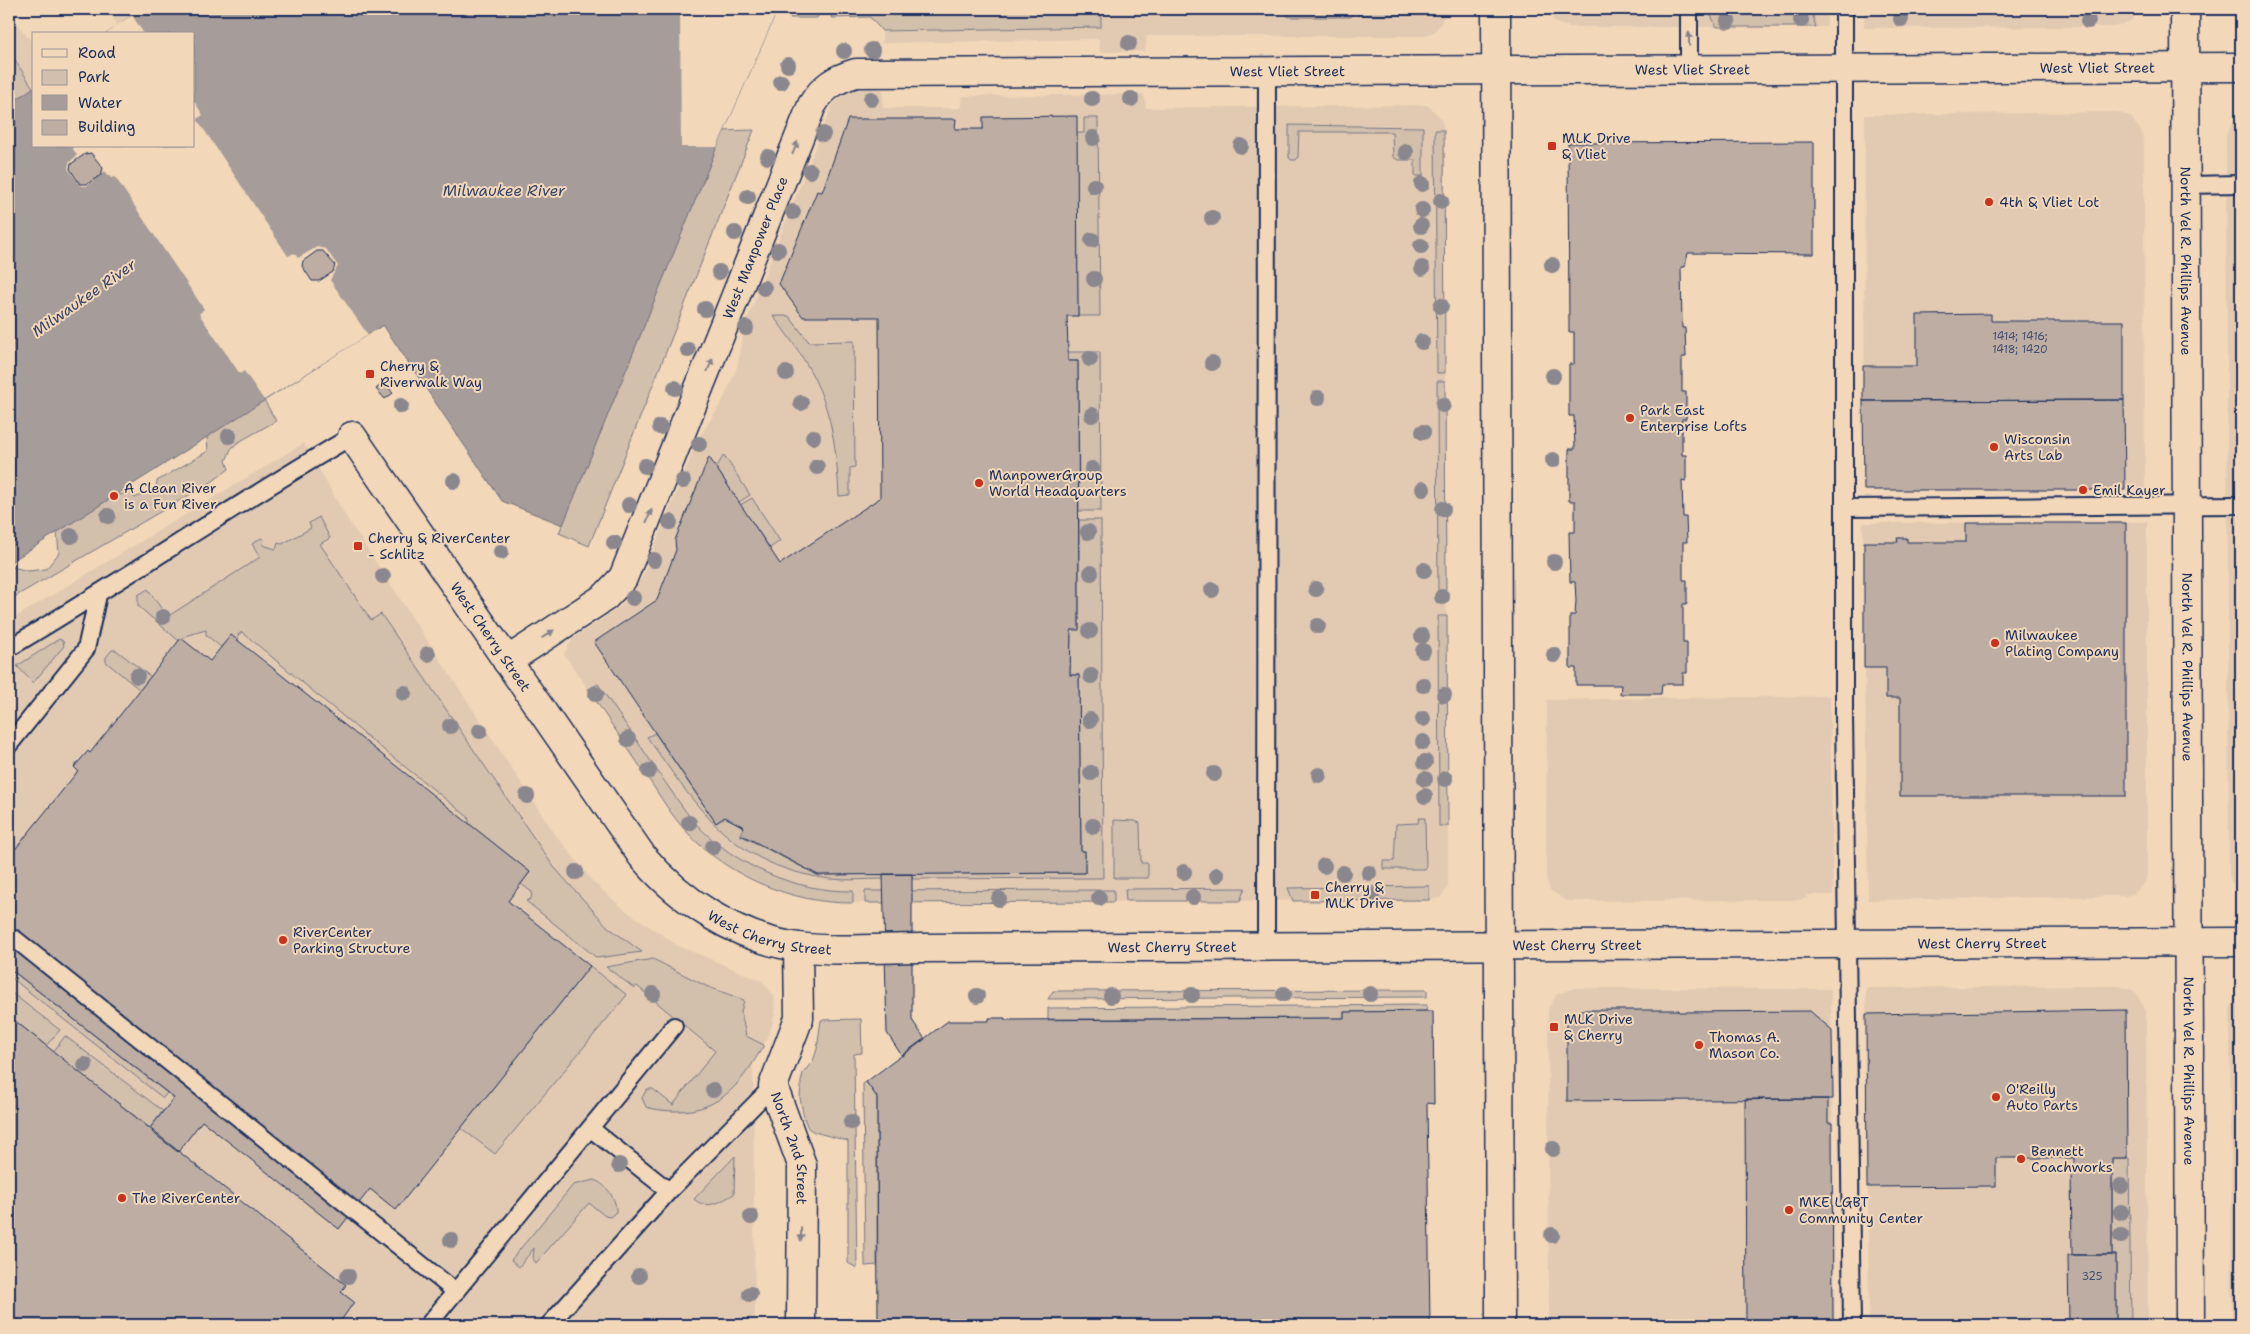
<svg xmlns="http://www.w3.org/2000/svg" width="2250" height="1334" viewBox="0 0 2250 1334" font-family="'Shantell Sans',sans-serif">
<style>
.built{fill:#e2cab2}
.green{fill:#d2bfac;stroke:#767785}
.water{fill:#a69c99;stroke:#6e7081}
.pier{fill:#f2d7b9}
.building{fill:#bdada3;stroke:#1b2f5e}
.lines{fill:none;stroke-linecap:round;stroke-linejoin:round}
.service-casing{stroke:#1b2f5e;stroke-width:20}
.minor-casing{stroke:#1b2f5e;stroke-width:31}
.tertiary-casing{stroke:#1b2f5e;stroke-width:31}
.secondary-casing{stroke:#1b2f5e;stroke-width:31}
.service{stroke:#f2d7b9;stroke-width:16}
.minor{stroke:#f2d7b9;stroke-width:28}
.tertiary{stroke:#f2d7b9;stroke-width:28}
.secondary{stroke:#f2d7b9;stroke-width:28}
.tree{fill:#8b878e}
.oneway{fill:#86838c}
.poi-dot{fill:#c8321e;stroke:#f2d7b9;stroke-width:2}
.labels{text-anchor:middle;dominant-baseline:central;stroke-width:4;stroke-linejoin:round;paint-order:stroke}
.number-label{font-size:11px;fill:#444e6f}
.street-label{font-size:14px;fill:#1b2f5e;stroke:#f2d7b9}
.poi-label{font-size:14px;fill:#1b2f5e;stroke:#f2d7b9;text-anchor:start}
.water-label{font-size:15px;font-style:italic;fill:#37456a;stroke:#f2d7b9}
</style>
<rect width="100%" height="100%" fill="#f2d7b9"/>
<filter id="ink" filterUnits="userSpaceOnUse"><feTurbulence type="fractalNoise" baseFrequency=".02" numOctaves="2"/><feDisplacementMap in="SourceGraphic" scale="10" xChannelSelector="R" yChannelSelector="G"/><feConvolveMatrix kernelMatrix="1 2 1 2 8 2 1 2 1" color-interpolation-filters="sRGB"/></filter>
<g filter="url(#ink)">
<path class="built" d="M108 9H140L117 25Z
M835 9H1446V12L1440 25 1434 32 1422 36H1147L1145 51 1100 52 1099 39 882 43V30L870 17 831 18Z
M1546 9H1827V27H1569L1556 23Z
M1864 9H2140L2131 21 2114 27 1864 28Z
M9 15 34 44V87L9 105Z
M855 89H883V108H961L963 96 1144 94 1146 108 1427 105 1441 118 1444 130 1448 826V887L1440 898 1429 900 837 903 810 900 761 884 720 860 686 832 675 818 564 654 573 638 620 607 642 578 698 439 722 402 732 380 738 364 745 325 831 108 840 96Z
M2117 112 2130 116 2141 131 2144 142 2145 489 1864 490 1865 115Z
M2241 115V894L2231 881 2229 873 2226 135 2233 122Z
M304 443 348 520 555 834 593 882 625 910 677 945 762 981 774 996 775 1014 768 1038 753 1062 755 1325H9V621Z
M2147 522V874L2145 883 2133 894 2125 896 1868 900 1863 523Z
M1830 696 1833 895H1807V898L1800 900 1566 901 1550 890 1546 877 1547 700Z
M2119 986 2135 991 2146 1011 2148 1325H1869L1866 988Z
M1575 988 1831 989 1835 1325H1549L1548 1013 1549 1007 1557 994Z
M2241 989V1325H2232L2230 1010 2235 995Z"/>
<path class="green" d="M793 9H821L817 18H790Z
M835 9H1101V27L882 31 870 17 831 18Z
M1288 9 1352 10 1351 17H1288Z
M1422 9V15H1358V10Z
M1709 12H1812L1816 27H1717Z
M9 51 33 88 25 117 9 138Z
M1084 118H1098L1100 316H1078L1076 133H1084Z
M1289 125 1423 127V176H1415V160H1398L1393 157 1392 132H1299L1298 157 1296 160H1291L1289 158Z
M754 130 589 546 559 533 722 131Z
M1435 130H1444L1445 373H1437Z
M773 316H789L809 342 854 341 855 467 850 468V495L839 496C835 415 823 380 773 316Z
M1068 352H1100L1101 511H1079L1078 361H1068Z
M1437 381H1445L1446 602H1438Z
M264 400 276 421 237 443 231 449 226 461 229 469 213 481 9 600V566L28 571 46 569 59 553 57 532 114 496 132 492 135 498 156 488 157 481 208 451 207 436Z
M724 455 750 495 739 502 716 468Z
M752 498 780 541 770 548 740 505Z
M319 517 330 538 320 544 371 620 381 614 553 866 608 927 642 952 597 958 526 901 531 899 532 892 521 884 530 872 470 825 468 817 375 743 242 632 238 635 239 642 231 636 221 647 206 635V630L188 635 179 641 138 606V595L148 589 167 617 260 557 252 544 261 538 264 539 263 545 276 549 278 543 282 544 311 528 309 523Z
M1079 520H1101L1103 878 912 879V874L1085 873V851H1081L1079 675H1070L1071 630 1079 629Z
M1438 616H1447L1448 826H1439Z
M59 639 63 641 64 646 33 683 17 666Z
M112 650H116L151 677 140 690 106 662V657Z
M598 684C617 712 637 740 656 769 669 787 681 807 696 824 736 866 796 892 853 891V903C793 904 726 876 686 831 671 815 660 796 648 778 628 749 608 719 588 689Z
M655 733 716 823 725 817 744 827 740 835 817 875 883 874 884 879C866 879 848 881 830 879 732 866 699 810 647 737Z
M1419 818H1425L1426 869H1383V861H1394L1396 824 1418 823Z
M1114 820 1135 821 1140 823 1141 863H1148V878H1114Z
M1429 886V900L1293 901 1288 888Z
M1245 888 1240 901H1126L1125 889Z
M1114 890V902L865 903V891Z
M653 959 706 986 744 1000 741 1012 746 1036 764 1045C743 1080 722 1112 676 1111 665 1111 656 1110 646 1107L642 1098 647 1089H653L673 1105 715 1051 637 986 634 988 606 967Z
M590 966 627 995 495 1154 461 1128Z
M9 968 167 1093 163 1098 9 976Z
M1427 990V997L1048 999 1053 991Z
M9 991 60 1030 46 1046 9 1016Z
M1427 1005 1426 1011 1344 1012V1018L1048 1019V1008Z
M861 1019 862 1053 854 1054 857 1268 848 1263V1141L814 1132 808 1128 804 1118 800 1098 801 1082 803 1073 813 1061 817 1049 821 1020Z
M65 1036 163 1111 150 1128 53 1052Z
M866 1082 877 1097V1265L865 1266 863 1084Z
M735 1156 734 1194C722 1201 707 1211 694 1199Z
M2112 1158H2129L2131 1325H2116V1255H2112Z
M594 1180C606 1184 617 1199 616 1212L610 1217 605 1216 589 1203 536 1263 533 1259 534 1248 519 1267 511 1260 573 1185Z"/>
<path class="water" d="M140 9 146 13 153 9H778L717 147 563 525 502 501 383 325 9 563V105L34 87V146H194V34H106Z"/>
<path class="pier" d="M680 9H778L717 147H681Z
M132 15 144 34H106L117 25Z
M194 101 203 115 197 119 288 256 294 253 298 258 317 247 326 249 338 266 330 280 368 335 264 400 244 371 240 374 199 314 204 309 115 177 111 178 105 171 87 186H81L68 169 69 163 77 155 73 149V146H194Z"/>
<path class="building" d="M1077 116 1078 316H1067L1068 352V361H1078L1079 630H1071L1070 675H1079L1081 851H1085V873L818 875 740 834 744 827 725 817 716 823 594 642 657 600 676 550 675 540 709 457 780 564 880 498 879 317H803L779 284 817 191 822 192 848 119H956L955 129H983V117Z
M1814 142V254L1688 253 1685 267H1681L1682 328H1685L1686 357H1682V392H1686V419H1682V455H1686V481L1682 480 1683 517H1686L1687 542H1683V580H1687V604H1683V643H1687V673H1683V684H1662L1661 694H1620L1621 685H1576V668H1570V615H1575L1576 601 1575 582H1570L1569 532H1575V501H1569V449H1575L1574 416H1569V364H1574V332H1569L1568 143Z
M91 153 103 168 101 175 87 184H80L70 169 71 164 85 154Z
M317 251H323L335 265 333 272 319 281H312L302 266 303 261Z
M1991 314V321H2124V400L1863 401V366H1917V315Z
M384 382 393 393 385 399 376 389Z
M2124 400 2125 490H1864L1863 401Z
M1966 523H2126V796H1900V698H1886V668H1864V542H1898L1897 538H1907V542H1966Z
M231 635 530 872 508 901 590 966 396 1210 370 1189 339 1229 202 1121 178 1152 152 1132 153 1130 150 1128 174 1098 9 968V914L14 907 9 903V857L78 771 74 767 88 751 90 753 181 638 210 661Z
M883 874H912V1020L925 1039 902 1056 887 1033Z
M1580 1010H1679V1012L1810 1011 1832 1030 1833 1099 1567 1101V1021Z
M2126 1010 2127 1158H2112V1255H2072L2071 1165H2074V1158H1996V1186L1867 1187 1866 1014Z
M1433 1011 1434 1104 1427 1103 1430 1325H878L877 1097 866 1082 948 1021H989V1018H1005V1020L1344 1018V1012Z
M9 1016 346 1285 341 1292 354 1302 338 1325H9Z
M1745 1099H1828V1123H1832L1833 1325H1746Z
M2068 1255H2116V1325H2069Z"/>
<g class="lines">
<defs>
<path id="service" d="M1689 9V69
M1844 9V714L1852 1325
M2185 185 2241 184
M1844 508 2241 505
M9 648C125 579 236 504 352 436
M9 745 86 649 98 595
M15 939 456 1292
M1266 946 1267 71
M590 1128 669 1191
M428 1325 674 1026
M549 1325 669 1191 773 1086"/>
<g id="minor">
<path id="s1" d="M2185 9 2190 1325"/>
<path id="s2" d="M507 661 605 597 623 578 812 105C823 87 835 79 856 73L2241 67"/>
<path id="s3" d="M798 947 799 1018 773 1086 802 1165 801 1325"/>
</g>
<g id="tertiary">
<path id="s4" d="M352 436 642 856C680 901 738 939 798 947 838 952 880 948 921 948L2241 942"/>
</g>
<path id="secondary" d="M1496 9 1500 1325"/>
</defs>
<use href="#service" class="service-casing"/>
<use href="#minor" class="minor-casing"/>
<use href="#tertiary" class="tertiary-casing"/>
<use href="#secondary" class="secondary-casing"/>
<use href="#service" class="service"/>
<use href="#minor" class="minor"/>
<use href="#tertiary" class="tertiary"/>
<use href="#secondary" class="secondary"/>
</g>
<g class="tree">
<circle cx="1901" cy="19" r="8"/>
<circle cx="1801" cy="20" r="8"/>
<circle cx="1728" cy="21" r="8"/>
<circle cx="2088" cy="21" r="8"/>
<circle cx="1129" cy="43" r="8"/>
<circle cx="872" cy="50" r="8"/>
<circle cx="844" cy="51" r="8"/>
<circle cx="788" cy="65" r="8"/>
<circle cx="781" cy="82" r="8"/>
<circle cx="871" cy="99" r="8"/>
<circle cx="1092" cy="99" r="8"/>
<circle cx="1131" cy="99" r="8"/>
<circle cx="823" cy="134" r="8"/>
<circle cx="1093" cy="138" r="8"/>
<circle cx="1241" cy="146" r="8"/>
<circle cx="1406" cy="152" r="8"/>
<circle cx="768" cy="157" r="8"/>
<circle cx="810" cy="171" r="8"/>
<circle cx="1422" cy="184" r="8"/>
<circle cx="1094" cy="186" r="8"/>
<circle cx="748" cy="197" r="8"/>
<circle cx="1441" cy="201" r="8"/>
<circle cx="1422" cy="210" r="8"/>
<circle cx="793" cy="212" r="8"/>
<circle cx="1212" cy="218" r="8"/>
<circle cx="1421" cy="226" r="8"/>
<circle cx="735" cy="233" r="8"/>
<circle cx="1092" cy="240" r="8"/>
<circle cx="1421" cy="246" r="8"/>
<circle cx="778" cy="250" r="8"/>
<circle cx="1552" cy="265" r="8"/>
<circle cx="1422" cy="268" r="8"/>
<circle cx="719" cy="272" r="8"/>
<circle cx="1094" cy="279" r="8"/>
<circle cx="764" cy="288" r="8"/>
<circle cx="1441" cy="306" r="8"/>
<circle cx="705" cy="309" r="8"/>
<circle cx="746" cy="328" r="8"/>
<circle cx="1422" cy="342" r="8"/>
<circle cx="688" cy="350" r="8"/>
<circle cx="1090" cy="359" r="8"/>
<circle cx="1212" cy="363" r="8"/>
<circle cx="786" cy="373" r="8"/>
<circle cx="1553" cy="376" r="8"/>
<circle cx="675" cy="388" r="8"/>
<circle cx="1318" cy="398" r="8"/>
<circle cx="801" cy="403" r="8"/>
<circle cx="1443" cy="405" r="8"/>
<circle cx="401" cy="406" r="8"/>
<circle cx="1092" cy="415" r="8"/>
<circle cx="660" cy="427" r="8"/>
<circle cx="1423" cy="432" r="8"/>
<circle cx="229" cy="436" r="8"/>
<circle cx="813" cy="437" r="8"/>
<circle cx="699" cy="444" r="8"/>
<circle cx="1553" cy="460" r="8"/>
<circle cx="645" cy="466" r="8"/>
<circle cx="817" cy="467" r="8"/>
<circle cx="1092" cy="469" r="8"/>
<circle cx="454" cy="481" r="8"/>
<circle cx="683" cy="481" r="8"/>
<circle cx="1423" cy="489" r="8"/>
<circle cx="629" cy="505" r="8"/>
<circle cx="1443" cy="509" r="8"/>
<circle cx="108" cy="516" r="8"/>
<circle cx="670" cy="522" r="8"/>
<circle cx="1088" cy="532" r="8"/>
<circle cx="71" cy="536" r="8"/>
<circle cx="614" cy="543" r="8"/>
<circle cx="501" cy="552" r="8"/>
<circle cx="654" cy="560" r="8"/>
<circle cx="1554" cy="562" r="8"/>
<circle cx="1424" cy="570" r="8"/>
<circle cx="1091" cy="573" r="8"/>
<circle cx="383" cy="576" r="8"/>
<circle cx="1316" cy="589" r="8"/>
<circle cx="1212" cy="590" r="8"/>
<circle cx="1442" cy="597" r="8"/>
<circle cx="633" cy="598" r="8"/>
<circle cx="163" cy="617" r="8"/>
<circle cx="1318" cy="626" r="8"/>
<circle cx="1090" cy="631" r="8"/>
<circle cx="1422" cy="636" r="8"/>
<circle cx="1423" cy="651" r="8"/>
<circle cx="428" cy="654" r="8"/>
<circle cx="1554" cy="655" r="8"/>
<circle cx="137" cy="676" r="8"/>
<circle cx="1091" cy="676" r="8"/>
<circle cx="1423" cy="685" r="8"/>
<circle cx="404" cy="693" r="8"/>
<circle cx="596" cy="694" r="8"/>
<circle cx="1444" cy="695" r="8"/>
<circle cx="1423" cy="719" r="8"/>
<circle cx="1090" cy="720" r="8"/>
<circle cx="450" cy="726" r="8"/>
<circle cx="480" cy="731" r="8"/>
<circle cx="628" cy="739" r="8"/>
<circle cx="1423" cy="742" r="8"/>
<circle cx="1425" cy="762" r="8"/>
<circle cx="649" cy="771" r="8"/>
<circle cx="1091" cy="773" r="8"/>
<circle cx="1214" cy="774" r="8"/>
<circle cx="1319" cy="775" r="8"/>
<circle cx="1425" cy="779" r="8"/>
<circle cx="1445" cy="779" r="8"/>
<circle cx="527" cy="796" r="8"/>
<circle cx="1425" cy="796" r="8"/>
<circle cx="689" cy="823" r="8"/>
<circle cx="1093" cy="826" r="8"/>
<circle cx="713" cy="847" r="8"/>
<circle cx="1324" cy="866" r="8"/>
<circle cx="576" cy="872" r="8"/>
<circle cx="1184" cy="872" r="8"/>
<circle cx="1343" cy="873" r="8"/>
<circle cx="1369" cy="873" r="8"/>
<circle cx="1217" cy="875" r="8"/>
<circle cx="1372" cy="896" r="8"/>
<circle cx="1193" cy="897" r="8"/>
<circle cx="1099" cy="898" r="8"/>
<circle cx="999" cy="899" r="8"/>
<circle cx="653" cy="994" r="8"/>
<circle cx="1284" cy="994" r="8"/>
<circle cx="1370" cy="994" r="8"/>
<circle cx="1192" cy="995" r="8"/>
<circle cx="977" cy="996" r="8"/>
<circle cx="1111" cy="996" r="8"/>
<circle cx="85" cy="1065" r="8"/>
<circle cx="713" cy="1090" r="8"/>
<circle cx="851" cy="1122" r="8"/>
<circle cx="1553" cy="1149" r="8"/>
<circle cx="619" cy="1165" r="8"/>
<circle cx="2121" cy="1186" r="8"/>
<circle cx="2121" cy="1212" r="8"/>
<circle cx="751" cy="1217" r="8"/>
<circle cx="1552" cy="1235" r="8"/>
<circle cx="2121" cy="1236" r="8"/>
<circle cx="451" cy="1240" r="8"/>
<circle cx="348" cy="1276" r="8"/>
<circle cx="639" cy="1276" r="8"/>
<circle cx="750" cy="1294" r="8"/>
</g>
<defs><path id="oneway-solid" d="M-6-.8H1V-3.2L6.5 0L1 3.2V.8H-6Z" transform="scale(1.25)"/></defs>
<g class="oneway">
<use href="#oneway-solid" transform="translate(1689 39) rotate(-91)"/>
<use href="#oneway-solid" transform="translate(795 148) rotate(-68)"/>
<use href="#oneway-solid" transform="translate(710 365) rotate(-68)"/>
<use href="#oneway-solid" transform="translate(649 516) rotate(-68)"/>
<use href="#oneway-solid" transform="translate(548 634) rotate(-33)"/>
<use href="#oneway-solid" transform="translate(801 1234) rotate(91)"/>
</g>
</g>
<g class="poi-dot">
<rect x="1547" y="141" width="10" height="10" rx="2.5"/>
<circle cx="1989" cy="202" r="5"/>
<rect x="365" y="369" width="10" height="10" rx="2.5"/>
<circle cx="1630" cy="418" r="5"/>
<circle cx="1994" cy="447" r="5"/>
<circle cx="979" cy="483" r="5"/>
<circle cx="2083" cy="490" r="5"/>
<circle cx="114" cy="496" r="5"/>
<rect x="353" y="541" width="10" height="10" rx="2.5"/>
<circle cx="1995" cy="643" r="5"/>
<rect x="1310" y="890" width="10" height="10" rx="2.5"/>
<circle cx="283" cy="940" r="5"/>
<rect x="1549" y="1022" width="10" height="10" rx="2.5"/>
<circle cx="1699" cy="1045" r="5"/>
<circle cx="1996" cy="1097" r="5"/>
<circle cx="2021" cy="1159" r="5"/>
<circle cx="122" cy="1198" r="5"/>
<circle cx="1789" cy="1210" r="5"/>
</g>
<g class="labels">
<g class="number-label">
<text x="2020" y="336">1414; 1416;<tspan x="2020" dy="13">1418; 1420</tspan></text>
<text x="2092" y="1276">325</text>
</g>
<g class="street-label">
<text stroke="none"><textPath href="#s2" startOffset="1950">West Vliet Street</textPath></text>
<text stroke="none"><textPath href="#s2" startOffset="1545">West Vliet Street</textPath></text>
<text stroke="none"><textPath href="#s2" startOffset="1140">West Vliet Street</textPath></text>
<text stroke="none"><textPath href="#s2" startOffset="499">West Manpower Place</textPath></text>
<text stroke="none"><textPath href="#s1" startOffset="252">North Vel R. Phillips Avenue</textPath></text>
<text stroke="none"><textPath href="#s4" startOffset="244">West Cherry Street</textPath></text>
<text stroke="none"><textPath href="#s1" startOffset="658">North Vel R. Phillips Avenue</textPath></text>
<text stroke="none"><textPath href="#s4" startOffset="664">West Cherry Street</textPath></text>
<text stroke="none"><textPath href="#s4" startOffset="1879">West Cherry Street</textPath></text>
<text stroke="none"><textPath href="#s4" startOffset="1474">West Cherry Street</textPath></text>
<text stroke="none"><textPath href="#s4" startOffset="1069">West Cherry Street</textPath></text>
<text stroke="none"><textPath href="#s1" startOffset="1062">North Vel R. Phillips Avenue</textPath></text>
<text stroke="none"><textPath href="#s3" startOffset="209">North 2nd Street</textPath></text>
</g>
<g class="poi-label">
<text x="1562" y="138">MLK Drive<tspan x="1562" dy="16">&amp; Vliet</tspan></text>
<text x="1999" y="202">4th &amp; Vliet Lot</text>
<text x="380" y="366">Cherry &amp;<tspan x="380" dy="16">Riverwalk Way</tspan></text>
<text x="1640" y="410">Park East<tspan x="1640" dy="16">Enterprise Lofts</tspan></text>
<text x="2004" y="439">Wisconsin<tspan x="2004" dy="16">Arts Lab</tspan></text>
<text x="989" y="475">ManpowerGroup<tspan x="989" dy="16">World Headquarters</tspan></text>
<text x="124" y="488">A Clean River<tspan x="124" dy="16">is a Fun River</tspan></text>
<text x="2093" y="490">Emil Kayer</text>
<text x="368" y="538">Cherry &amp; RiverCenter<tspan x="368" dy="16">- Schlitz</tspan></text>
<text x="2005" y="635">Milwaukee<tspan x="2005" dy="16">Plating Company</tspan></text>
<text x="1325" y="887">Cherry &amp;<tspan x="1325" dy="16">MLK Drive</tspan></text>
<text x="293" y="932">RiverCenter<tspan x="293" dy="16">Parking Structure</tspan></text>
<text x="1564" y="1019">MLK Drive<tspan x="1564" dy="16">&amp; Cherry</tspan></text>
<text x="1709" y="1037">Thomas A.<tspan x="1709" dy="16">Mason Co.</tspan></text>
<text x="2006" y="1089">O'Reilly<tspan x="2006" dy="16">Auto Parts</tspan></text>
<text x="2031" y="1151">Bennett<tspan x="2031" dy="16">Coachworks</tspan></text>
<text x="132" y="1198">The RiverCenter</text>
<text x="1799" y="1202">MKE LGBT<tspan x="1799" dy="16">Community Center</tspan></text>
</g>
<g class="water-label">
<text x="504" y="191">Milwaukee River</text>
<text transform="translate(84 298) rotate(-35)">Milwaukee River</text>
</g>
</g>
<rect width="2250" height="1334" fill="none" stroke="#f2d7b9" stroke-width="30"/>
<rect x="15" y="15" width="2220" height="1304" fill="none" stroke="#1b2f5e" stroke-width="2" filter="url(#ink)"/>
<rect x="32" y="32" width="162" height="115" fill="#f2d7b9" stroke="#9c9495"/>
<rect x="42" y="49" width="25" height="8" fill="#f2d7b9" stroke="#9c9495"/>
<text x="78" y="58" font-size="15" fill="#1b2f5e">Road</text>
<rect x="42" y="70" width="25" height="15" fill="#d2bfac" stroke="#9c9495"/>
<text x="78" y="82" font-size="15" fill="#1b2f5e">Park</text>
<rect x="42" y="95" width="25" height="15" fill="#a69c99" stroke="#9c9495"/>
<text x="78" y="108" font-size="15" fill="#1b2f5e">Water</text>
<rect x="42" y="120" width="25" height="15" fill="#bdada3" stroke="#9c9495"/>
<text x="78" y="132" font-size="15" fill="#1b2f5e">Building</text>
</svg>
